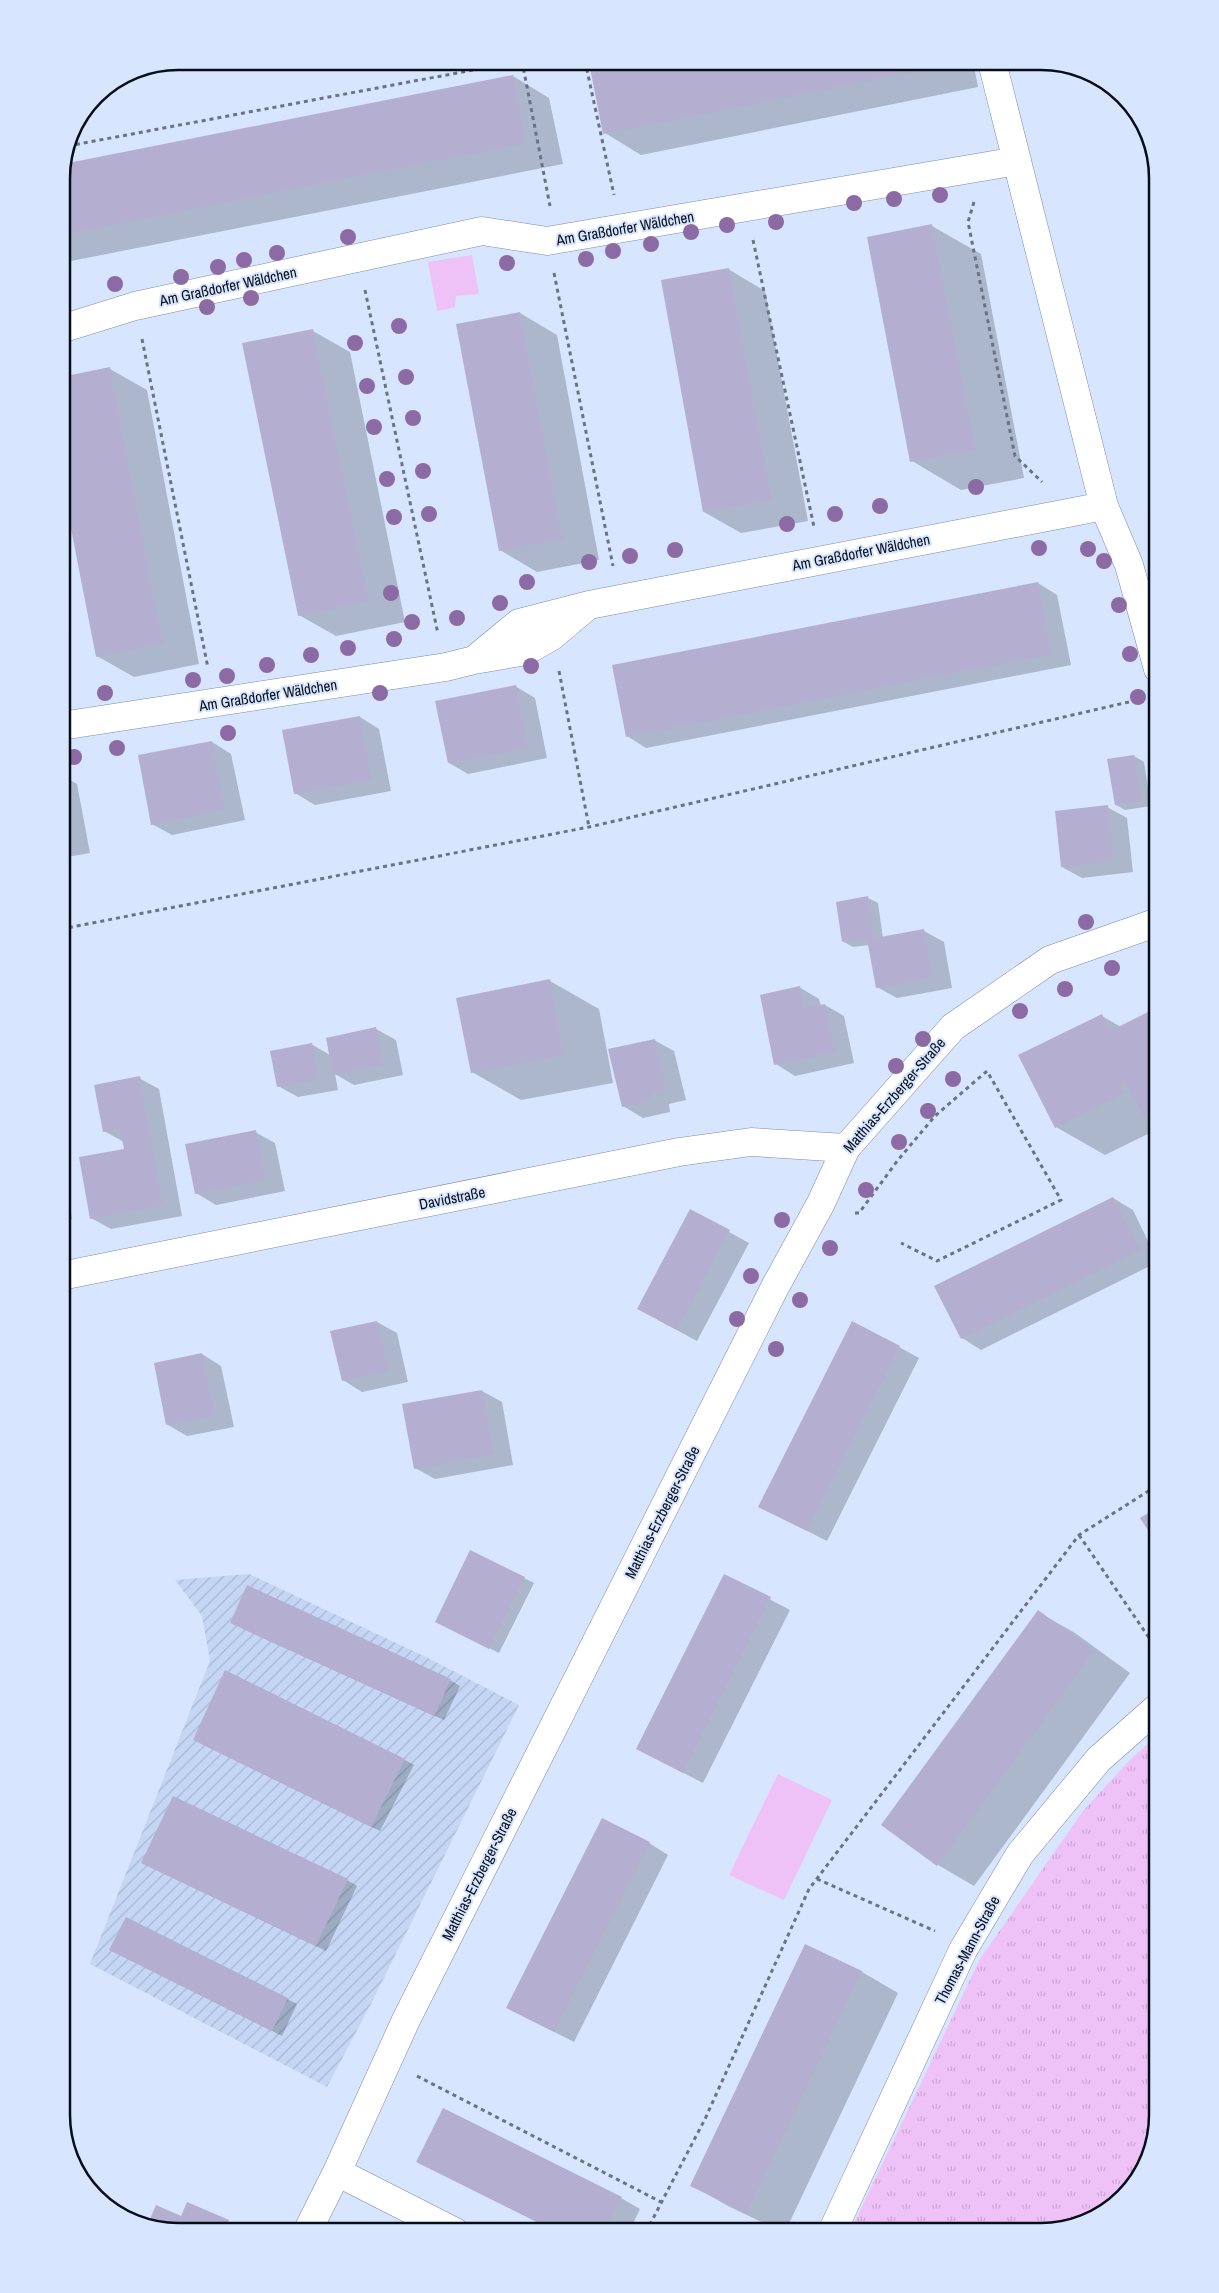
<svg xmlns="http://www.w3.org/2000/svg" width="1219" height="2293" viewBox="0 0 1219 2293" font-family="'Archivo Narrow',sans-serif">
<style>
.industrial{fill:url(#industrial-furrows)}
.grass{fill:url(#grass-tufts)}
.green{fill:#efc2f7}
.shadow{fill:#0003}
.building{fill:#b4afd0}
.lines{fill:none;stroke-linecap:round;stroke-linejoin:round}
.street-casing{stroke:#7c8ca9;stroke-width:29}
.path{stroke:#6a7385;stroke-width:3;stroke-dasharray:4 4;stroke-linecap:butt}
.street{stroke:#fff;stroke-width:28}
.tree{fill:#8c6aa4}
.labels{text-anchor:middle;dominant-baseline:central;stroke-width:4;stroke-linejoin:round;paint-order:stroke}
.street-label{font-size:15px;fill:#080e18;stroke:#d7e5fe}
.rim{fill:none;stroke:#080e18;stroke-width:2.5}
</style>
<defs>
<pattern id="industrial-furrows" width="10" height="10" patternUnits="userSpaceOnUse" patternTransform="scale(1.25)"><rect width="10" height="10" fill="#c5d6f4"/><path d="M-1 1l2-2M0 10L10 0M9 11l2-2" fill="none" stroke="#a8b6d0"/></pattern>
<pattern id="grass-tufts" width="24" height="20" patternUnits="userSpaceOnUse" patternTransform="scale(1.25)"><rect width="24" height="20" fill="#efc2f7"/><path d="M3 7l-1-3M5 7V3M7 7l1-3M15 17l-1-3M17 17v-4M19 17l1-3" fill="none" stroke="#cba6d3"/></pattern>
</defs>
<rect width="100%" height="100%" fill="#d7e5fe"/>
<path class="industrial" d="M249 1574 426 1657 519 1705 372 2002 327 2087 90 1964 210 1661 202 1616 175 1580Z"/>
<path class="grass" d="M1158 1734V2115L1138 2180 1086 2223 1041 2232H850L980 1959 1083 1811 1126 1764Z"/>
<path class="green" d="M472 255 479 294 456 296 455 307 437 311 428 262Z
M778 1774 832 1800 784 1900 729 1875Z"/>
<path class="shadow" d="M628 61H973L978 87 641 155 605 133Z
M513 76 549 98 563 164 61 263 63 166Z
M932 226 981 254 1024 478 961 490 912 461Z
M728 269 765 291 808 521 741 533 704 512Z
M520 313 557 335 599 560 537 572 500 550Z
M313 331 350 352 405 622 336 636 299 615Z
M110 369 147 390 199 664 134 677 97 656Z
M1038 583 1057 595 1071 665 646 748 627 736Z
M515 686 535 698 547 758 468 774 449 763Z
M360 717 379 729 391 791 315 805 295 793Z
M212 742 231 754 245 820 172 835 152 824Z
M1134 756 1144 762 1151 806 1125 810 1116 805Z
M61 775 77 784 90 853 61 858Z
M1107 807 1127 818 1133 872 1082 878 1062 867Z
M868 898 878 903 883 938 924 931 944 942 952 988 897 998 877 987 869 945 853 947 844 942Z
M550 981 599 1009 613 1083 521 1100 472 1072Z
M799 987 819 999 821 1006 825 1005 844 1016 854 1063 795 1076 776 1064Z
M1158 1008V1129L1105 1155 1056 1127 1102 1016 1121 1027Z
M376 1029 396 1040 403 1075 354 1085 335 1074 338 1090 298 1097 278 1086 311 1044 330 1055Z
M654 1040 674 1051 686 1100 669 1104 670 1112 643 1118 623 1106Z
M139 1078 159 1089 182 1216 111 1229 91 1218 125 1150 124 1142 104 1131Z
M255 1132 275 1143 285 1191 216 1205 196 1193Z
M61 1173 64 1174 72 1219 61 1221Z
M1113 1198 1133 1210 1158 1262 981 1350 962 1338Z
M691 1211 749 1243 697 1341 658 1320Z
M377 1322 397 1333 408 1382 362 1392 343 1380Z
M899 1347 919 1358 827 1541 760 1507Z
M202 1354 221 1366 234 1427 187 1436 168 1425Z
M482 1391 502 1402 513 1465 435 1479 415 1468Z
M724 1575 790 1610 703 1783 637 1749Z
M524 1578 534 1583 499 1653 446 1627Z
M1038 1612 1075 1633 1130 1673 974 1886 938 1865Z
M241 1628 450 1680 460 1686 444 1720Z
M204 1745 405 1760 414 1765 380 1831Z
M649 1843 668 1855 574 2042 527 2018Z
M152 1868 347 1880 357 1886 326 1951Z
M127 1918 297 2004 282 2036 120 1955Z
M806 1945 862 1972 898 1993 785 2232H782L728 2206 691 2185Z
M418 2161 621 2198 640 2209 629 2232H557Z
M181 2217 228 2222 245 2232H171Z"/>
<path class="building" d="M622 61H941L942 66 603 134 590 68Z
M513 75 526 143 61 235 63 164Z
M932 224 976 450 910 462 867 237Z
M729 268 772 500 703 512 661 280Z
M520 312 563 539 499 551 456 324Z
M313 329 369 601 298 616 242 343Z
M110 367 163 643 96 657 61 477V377Z
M1038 582 1052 654 626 737 612 665Z
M516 685 528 748 448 763 435 701Z
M360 716 372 780 294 794 282 730Z
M212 741 225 809 151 825 138 755Z
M1134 755 1142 801 1115 805 1107 759Z
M61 797 70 842 61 844Z
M1108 805 1114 861 1061 867 1055 811Z
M868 896 875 938 924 929 933 977 876 988 867 939 842 942 836 902Z
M550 979 564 1055 471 1073 456 998Z
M800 986 804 1008 825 1004 835 1052 774 1065 760 995Z
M1158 1007V1112L1145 1119 1126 1082 1120 1085 1124 1093 1055 1128 1018 1055 1102 1014 1110 1031Z
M376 1027 384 1064 333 1075 326 1038Z
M655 1039 666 1089 650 1093 651 1101 622 1107 608 1049Z
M312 1043 319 1079 277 1087 270 1051Z
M140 1076 163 1205 90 1219 79 1157 124 1149 120 1129 103 1132 94 1085Z
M256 1130 266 1180 195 1194 185 1144Z
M1113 1197 1140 1250 961 1339 934 1286Z
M690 1209 730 1230 677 1330 637 1309Z
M377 1321 389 1371 342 1381 330 1331Z
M852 1321 900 1346 807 1531 758 1507Z
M202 1353 215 1416 166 1425 154 1363Z
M482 1390 494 1454 414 1469 402 1404Z
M1158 1507V1545L1140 1518Z
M470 1550 525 1577 489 1649 435 1622Z
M724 1574 771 1597 683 1773 636 1749Z
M247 1585 451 1679 434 1716 230 1623Z
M1038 1610 1094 1651 937 1866 881 1825Z
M225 1670 405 1759 371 1827 193 1740Z
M173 1796 348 1879 316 1946 141 1863Z
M602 1818 650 1842 554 2032 506 2008Z
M126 1917 288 1998 272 2031 109 1950Z
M805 1944 862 1971 747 2213 690 2186Z
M443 2108 622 2197 604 2232H557L416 2162Z
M187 2202 229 2220 224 2232H171L148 2224 156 2205 181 2216Z"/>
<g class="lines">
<defs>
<path id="street" d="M992 62 1104 506 1129 565 1158 669
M61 329 135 306 482 231 547 241 1017 161
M474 660 519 623 589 605 1104 506
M61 726 446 667 474 660 526 651 552 636 584 609
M61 1276 679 1152 751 1142 846 1148
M337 2172 455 2232
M307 2232 337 2172 406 2020 775 1287 821 1203 846 1148 953 1027 1050 960 1158 922
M832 2232 963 1950 1020 1854 1099 1759 1158 1707"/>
</defs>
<use href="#street" class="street-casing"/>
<path class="path" d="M522 61 550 206
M585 61 614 195
M68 146 521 61
M974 202 968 222 1015 456 1042 482
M753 240 814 527
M554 273 613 566
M365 290 438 634
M142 339 208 668
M559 671 589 827
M61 929 589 827 1133 701
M855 1213H859L898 1160 935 1116 987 1071 1061 1200 937 1261 901 1243
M1079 1535 1158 1651
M817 1879 935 1931
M417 2076 661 2202
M646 2232 705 2119 809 1889 1079 1535 1158 1485"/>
<use href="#street" class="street"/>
</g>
<g class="tree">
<circle cx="940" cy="195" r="8"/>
<circle cx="894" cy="199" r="8"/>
<circle cx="854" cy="203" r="8"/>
<circle cx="776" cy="222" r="8"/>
<circle cx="727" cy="225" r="8"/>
<circle cx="691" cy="232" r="8"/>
<circle cx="348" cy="237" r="8"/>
<circle cx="651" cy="244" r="8"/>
<circle cx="613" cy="251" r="8"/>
<circle cx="277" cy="253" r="8"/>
<circle cx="586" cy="259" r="8"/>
<circle cx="244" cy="260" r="8"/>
<circle cx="507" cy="263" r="8"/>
<circle cx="218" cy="267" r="8"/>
<circle cx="181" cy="277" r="8"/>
<circle cx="115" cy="284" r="8"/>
<circle cx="251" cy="298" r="8"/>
<circle cx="207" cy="307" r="8"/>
<circle cx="399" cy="326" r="8"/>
<circle cx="355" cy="343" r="8"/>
<circle cx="406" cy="377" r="8"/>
<circle cx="367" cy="386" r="8"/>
<circle cx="413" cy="418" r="8"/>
<circle cx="374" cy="427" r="8"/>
<circle cx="423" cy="471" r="8"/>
<circle cx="387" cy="479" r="8"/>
<circle cx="976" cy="487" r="8"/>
<circle cx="880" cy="506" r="8"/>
<circle cx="429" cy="514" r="8"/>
<circle cx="835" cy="514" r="8"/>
<circle cx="394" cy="517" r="8"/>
<circle cx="787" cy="524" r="8"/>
<circle cx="1039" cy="548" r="8"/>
<circle cx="1088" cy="549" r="8"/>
<circle cx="675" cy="550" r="8"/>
<circle cx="630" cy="556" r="8"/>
<circle cx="1104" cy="561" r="8"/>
<circle cx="589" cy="562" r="8"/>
<circle cx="527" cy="582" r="8"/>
<circle cx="391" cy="593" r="8"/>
<circle cx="500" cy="603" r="8"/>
<circle cx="1119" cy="605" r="8"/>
<circle cx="457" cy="618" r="8"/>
<circle cx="412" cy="622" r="8"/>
<circle cx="394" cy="639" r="8"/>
<circle cx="348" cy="648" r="8"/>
<circle cx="1130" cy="654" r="8"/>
<circle cx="311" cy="655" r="8"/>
<circle cx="267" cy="665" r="8"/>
<circle cx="531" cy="666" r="8"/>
<circle cx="227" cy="676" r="8"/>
<circle cx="193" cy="680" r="8"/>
<circle cx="105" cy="693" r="8"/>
<circle cx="380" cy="693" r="8"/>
<circle cx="1138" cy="697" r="8"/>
<circle cx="228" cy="733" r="8"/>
<circle cx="117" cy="748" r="8"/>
<circle cx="74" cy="757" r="8"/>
<circle cx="1086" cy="922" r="8"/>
<circle cx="1112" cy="968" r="8"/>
<circle cx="1065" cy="989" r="8"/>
<circle cx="1020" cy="1011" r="8"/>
<circle cx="923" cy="1039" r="8"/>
<circle cx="896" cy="1066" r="8"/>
<circle cx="953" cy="1079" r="8"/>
<circle cx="928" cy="1111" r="8"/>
<circle cx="899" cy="1142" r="8"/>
<circle cx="866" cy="1190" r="8"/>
<circle cx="782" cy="1220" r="8"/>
<circle cx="830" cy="1248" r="8"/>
<circle cx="751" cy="1276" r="8"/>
<circle cx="800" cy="1300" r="8"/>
<circle cx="737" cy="1319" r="8"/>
<circle cx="776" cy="1349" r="8"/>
</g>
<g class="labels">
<g class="street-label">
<text transform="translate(625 228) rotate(-10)">Am Graßdorfer Wäldchen</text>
<text transform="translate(228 286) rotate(-12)">Am Graßdorfer Wäldchen</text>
<text transform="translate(861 552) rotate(-11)">Am Graßdorfer Wäldchen</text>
<text transform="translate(268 695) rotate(-9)">Am Graßdorfer Wäldchen</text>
<text transform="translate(894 1095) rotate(-49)">Matthias-Erzberger-Straße</text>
<text transform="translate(452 1198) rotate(-11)">Davidstraße</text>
<text transform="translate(662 1512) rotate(-63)">Matthias-Erzberger-Straße</text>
<text transform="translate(479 1874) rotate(-63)">Matthias-Erzberger-Straße</text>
<text transform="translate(967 1950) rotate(-62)">Thomas-Mann-Straße</text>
</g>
</g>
<path d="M0 0H1219V2293H0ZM178 70H1041A108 108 0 0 1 1149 178V2115A108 108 0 0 1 1041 2223H178A108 108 0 0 1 70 2115V178A108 108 0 0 1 178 70Z" fill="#d7e5fe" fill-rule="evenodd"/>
<path class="rim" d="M178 70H1041A108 108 0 0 1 1149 178V2115A108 108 0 0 1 1041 2223H178A108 108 0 0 1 70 2115V178A108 108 0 0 1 178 70Z"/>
</svg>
